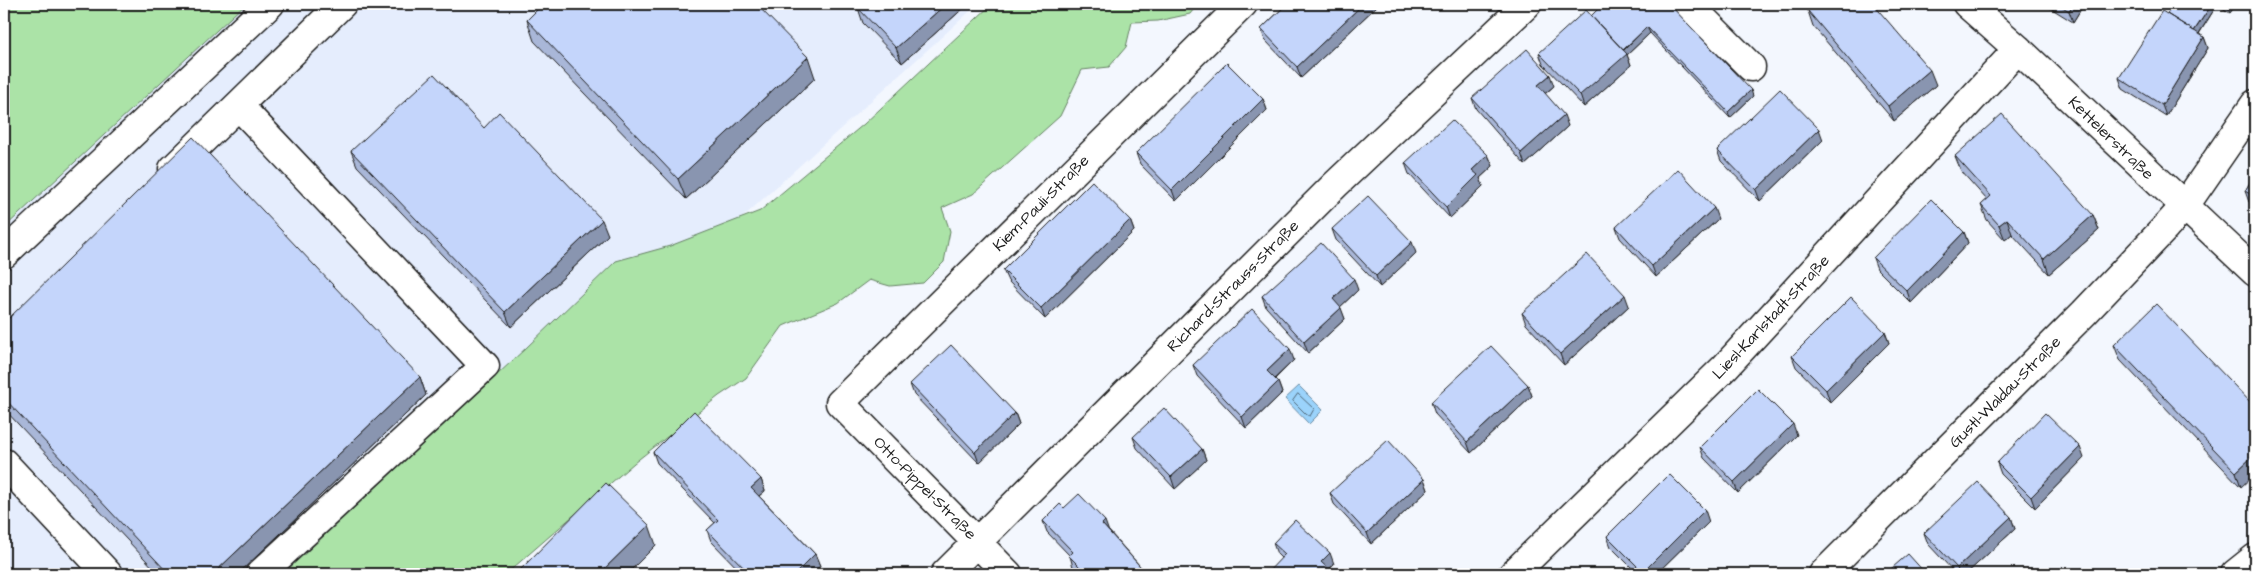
<svg xmlns="http://www.w3.org/2000/svg" width="2259" height="578" viewBox="0 0 2259 578" font-family="'Architects Daughter',sans-serif">
<style>
.built{fill:#e5edfd}
.green{fill:#abe3a7;stroke:#648062}
.water{fill:#9bd3fb;stroke:#688aa2}
.lines{fill:none;stroke-linecap:round;stroke-linejoin:round}
.shore{stroke:#4f6575;stroke-width:1}
.minor-casing{stroke:#1c1c1c;stroke-width:31}
.minor{stroke:#fff;stroke-width:28}
.wall{fill:#a9b7d8;stroke:#1c1c1c}
.shaded-wall{fill:#8995b0;stroke:#1c1c1c}
.building{fill:#c4d5fb;stroke:#1c1c1c}
.labels{text-anchor:middle;dominant-baseline:central;stroke-width:4;stroke-linejoin:round;paint-order:stroke}
.street-label{font-size:16px;fill:#1c1c1c;stroke:#fff}
</style>
<rect width="100%" height="100%" fill="#f3f7fe"/>
<filter id="ink" filterUnits="userSpaceOnUse"><feTurbulence type="fractalNoise" baseFrequency=".02" numOctaves="2"/><feDisplacementMap in="SourceGraphic" scale="10" xChannelSelector="R" yChannelSelector="G"/><feConvolveMatrix kernelMatrix="1 2 1 2 8 2 1 2 1" color-interpolation-filters="sRGB"/></filter>
<g filter="url(#ink)">
<path class="built" d="M4 4H978L349 574H4Z"/>
<path class="green" d="M4 4H245L4 228Z
M992 4H1198L1190 14 1158 21 1132 22 1126 47 1109 67 1082 70 1060 116 973 194 942 208 950 231 944 262 923 283 890 286 869 280 838 303 783 326 746 378 719 396 634 463 506 574H283L526 348 616 261 670 246 760 211 864 124Z"/>
<path class="water" d="M1299 386 1323 410 1309 424 1285 399Z"/>
<g class="lines">
<path class="shore" d="M1298 394 1314 409 1310 416 1307 415 1293 401Z"/>
<defs>
<path id="minor" d="M1688 4 1751 67
M1967 4 2018 49 2255 272
M239 106 485 366 260 574
M173 169 342 4
M4 254 270 4
M4 463 108 574
M945 574 1335 185 1527 4
M1008 574 840 403 1243 4
M1513 574 1725 367 2018 49
M1823 574 2084 313 2166 227 2184 207 2255 104
M2235 574 2255 558"/>
</defs>
<use href="#minor" class="minor-casing"/>
<use href="#minor" class="minor"/>
</g>
<path class="wall" d="M532 4H756L815 78 686 199 534 41 527 20 538 9Z
M968 4 902 63 863 23 858 8Z
M1287 4H1379L1301 78 1265 40 1261 29Z
M1669 4 1753 96 1730 118 1650 33 1627 55 1631 65 1584 107 1543 64 1539 53 1591 16Z
M2044 4H2084L2073 22Z
M2173 4H2236L2230 13 2216 4 2217 5 2199 34 2204 37 2208 48 2166 116 2123 89 2119 78 2167 14Z
M1808 11 1936 85 1894 121 1813 26Z
M1554 86 1545 94 1568 126 1525 165 1476 109 1472 98Z
M1263 99 1267 110 1176 201 1140 164 1136 153Z
M484 128 608 235 511 327 357 166 351 151Z
M1823 140 1760 201 1721 161 1717 150Z
M1488 155 1493 166 1480 178 1483 186 1450 218 1409 174 1405 163Z
M1955 156 2093 215 2099 230 2049 274 2012 234 2005 240 1987 220 1981 205 1987 200 1961 171Z
M2255 174V206L2249 202 2245 191Z
M1718 219 1656 277 1620 238 1616 227Z
M1130 220 1134 231 1045 319 1008 281 1003 270Z
M1332 229 1416 253 1380 287 1336 240Z
M1964 232 1968 243 1911 303 1877 269 1873 258Z
M1358 290 1340 307 1345 319 1308 353 1266 307 1262 296Z
M1629 306 1564 365 1526 324 1522 313Z
M4 323 420 377 426 395 238 574H159L4 409Z
M1885 332 1889 343 1830 402 1796 367 1792 356Z
M2114 345 2255 407 2241 487 2120 360Z
M1294 360 1275 379 1278 382 1282 393 1246 428 1197 376 1193 365Z
M910 384 1015 413 1019 424 979 463 914 395Z
M1528 385 1532 396 1471 453 1435 414 1431 402Z
M1797 435 1738 493 1704 458 1700 447Z
M1133 437 1202 449 1206 460 1175 489 1137 448Z
M653 452 761 479 765 491 759 496 815 554 820 566 811 574H743L711 541 707 530 715 523 657 463Z
M2084 458 2035 508 2001 474 1997 463Z
M1424 479 1428 490 1371 544 1334 504 1330 493Z
M1064 508 1109 531 1147 574H1080L1073 567 1070 556 1047 532 1043 521Z
M2011 517 2015 529 1966 574H1956L1928 544 1924 533Z
M1709 522 1656 574H1638L1611 547 1607 536Z
M1273 543 1334 564 1329 569 1281 558 1277 554Z"/>
<path class="shaded-wall" d="M946 4H968L902 63 896 48Z
M1363 4H1379L1301 78 1297 67Z
M2073 4H2084L2073 22 2069 11Z
M2212 4H2216L2217 5 2196 38 2193 33Z
M2226 4H2236L2230 13Z
M1647 27 1650 33 1627 55 1631 65 1584 107 1580 95 1622 52Z
M2204 37 2208 48 2166 116 2162 105Z
M808 57 815 78 686 199 678 179Z
M1930 70 1936 85 1894 121 1888 106Z
M1550 75 1554 86 1542 96 1538 85Z
M1751 90 1753 96 1730 118 1728 112Z
M1263 99 1267 110 1176 201 1172 190Z
M1564 115 1568 126 1525 165 1521 153Z
M1819 129 1823 140 1760 201 1756 190Z
M1488 155 1493 166 1480 178 1483 186 1450 218 1446 207 1472 170Z
M1714 208 1718 219 1656 277 1652 266Z
M2093 215 2099 230 2049 274 2044 259Z
M2007 219 2012 234 2005 240 1999 225Z
M602 220 608 235 511 327 505 312Z
M1130 220 1134 231 1045 319 1041 308Z
M1964 232 1968 243 1911 303 1907 291Z
M1412 242 1416 253 1380 287 1376 276Z
M1354 279 1358 290 1337 310 1333 299Z
M1625 295 1629 306 1564 365 1560 354Z
M1341 308 1345 319 1308 353 1304 342Z
M1885 332 1889 343 1830 402 1826 390Z
M1290 349 1294 360 1271 382 1267 371Z
M420 377 426 395 238 574H213Z
M1278 382 1282 393 1246 428 1242 417Z
M1528 385 1532 396 1471 453 1467 442Z
M1015 413 1019 424 979 463 975 452Z
M1793 424 1797 435 1738 493 1734 482Z
M2080 447 2084 458 2035 508 2031 497Z
M1202 449 1206 460 1175 489 1171 477Z
M2255 454V474L2241 487 2236 472Z
M761 479 765 491 755 499 751 488Z
M1424 479 1428 490 1371 544 1367 533Z
M1705 510 1709 522 1656 574H1643V572Z
M2011 517 2015 529 1966 574H1959L1957 568Z
M1105 521 1109 532 1102 524Z
M649 525 656 545 627 574H599Z
M1330 553 1334 564 1325 573 1321 562Z
M815 554 820 566 811 574H795Z"/>
<path class="building" d="M543 4H756L808 57 678 179 527 20Z
M862 4H946L896 48 858 8Z
M1287 4H1363L1297 67 1261 29Z
M1603 4H1669L1751 90 1728 112 1647 27 1623 50 1591 16Z
M1816 4H1873L1930 70 1888 106 1808 11Z
M2058 4H2073L2069 11Z
M2173 4H2212L2194 31 2167 14Z
M1586 10 1627 54 1580 95 1539 53Z
M2162 11 2204 37 2162 105 2119 78Z
M1527 49 1550 75 1538 85 1564 115 1521 153 1472 98Z
M1227 63 1263 99 1172 190 1136 153Z
M434 74 484 128 499 112 602 220 505 312 351 151Z
M1780 89 1819 129 1756 190 1717 150Z
M2002 114 2093 215 2044 259 2007 219 1999 225 1981 205 1991 196 1955 156Z
M1452 120 1488 155 1472 170 1478 175 1446 207 1405 163Z
M193 137 420 377 213 574H169L4 398V323Z
M1678 169 1714 208 1652 266 1616 227Z
M2255 174V197L2245 191Z
M1092 181 1130 220 1041 308 1003 270Z
M1368 196 1412 242 1376 276 1332 229Z
M1931 199 1964 232 1907 291 1873 258Z
M1321 243 1354 279 1333 299 1341 308 1304 342 1262 296Z
M1587 254 1625 295 1560 354 1522 313Z
M1851 297 1885 332 1826 390 1792 356Z
M2156 304 2255 407V454L2236 472 2114 345Z
M1252 309 1290 349 1267 371 1278 382 1242 417 1193 365Z
M951 345 1015 413 975 452 910 384Z
M1491 346 1528 385 1467 442 1431 402Z
M1758 389 1793 424 1734 482 1700 447Z
M1164 408 1202 449 1171 477 1133 437Z
M694 411 761 479 751 488 815 554 795 574H750L707 530 718 520 653 452Z
M2045 413 2080 447 2031 497 1997 463Z
M1388 440 1424 479 1367 533 1330 493Z
M1669 474 1705 510 1643 572 1607 536Z
M1978 482 2011 517 1957 568 1924 533Z
M606 483 649 525 599 574H520L518 572Z
M1079 494 1105 521 1102 524 1147 574H1087L1069 556 1073 552 1043 521 1060 504 1064 508Z
M1295 520 1330 553 1321 562 1334 574H1266L1285 554 1273 543Z
M1908 554 1926 574H1885Z
M1574 569 1579 574H1569Z"/>
</g>
<g class="labels">
<g class="street-label">
<text transform="translate(2111 138) rotate(44)">Kettelerstraße</text>
<text transform="translate(1041 203) rotate(-45)">Kiem-Pauli-Straße</text>
<text transform="translate(1233 286) rotate(-45)">Richard-Strauss-Straße</text>
<text transform="translate(1771 317) rotate(-47)">Liesl-Karlstadt-Straße</text>
<text transform="translate(2005 392) rotate(-45)">Gustl-Waldau-Straße</text>
<text transform="translate(925 488) rotate(45)">Otto-Pippel-Straße</text>
</g>
</g>
<rect width="2259" height="578" fill="none" stroke="#fff" stroke-width="20"/>
<rect x="10" y="10" width="2239" height="558" fill="none" stroke="#1c1c1c" stroke-width="2" filter="url(#ink)"/>
</svg>
